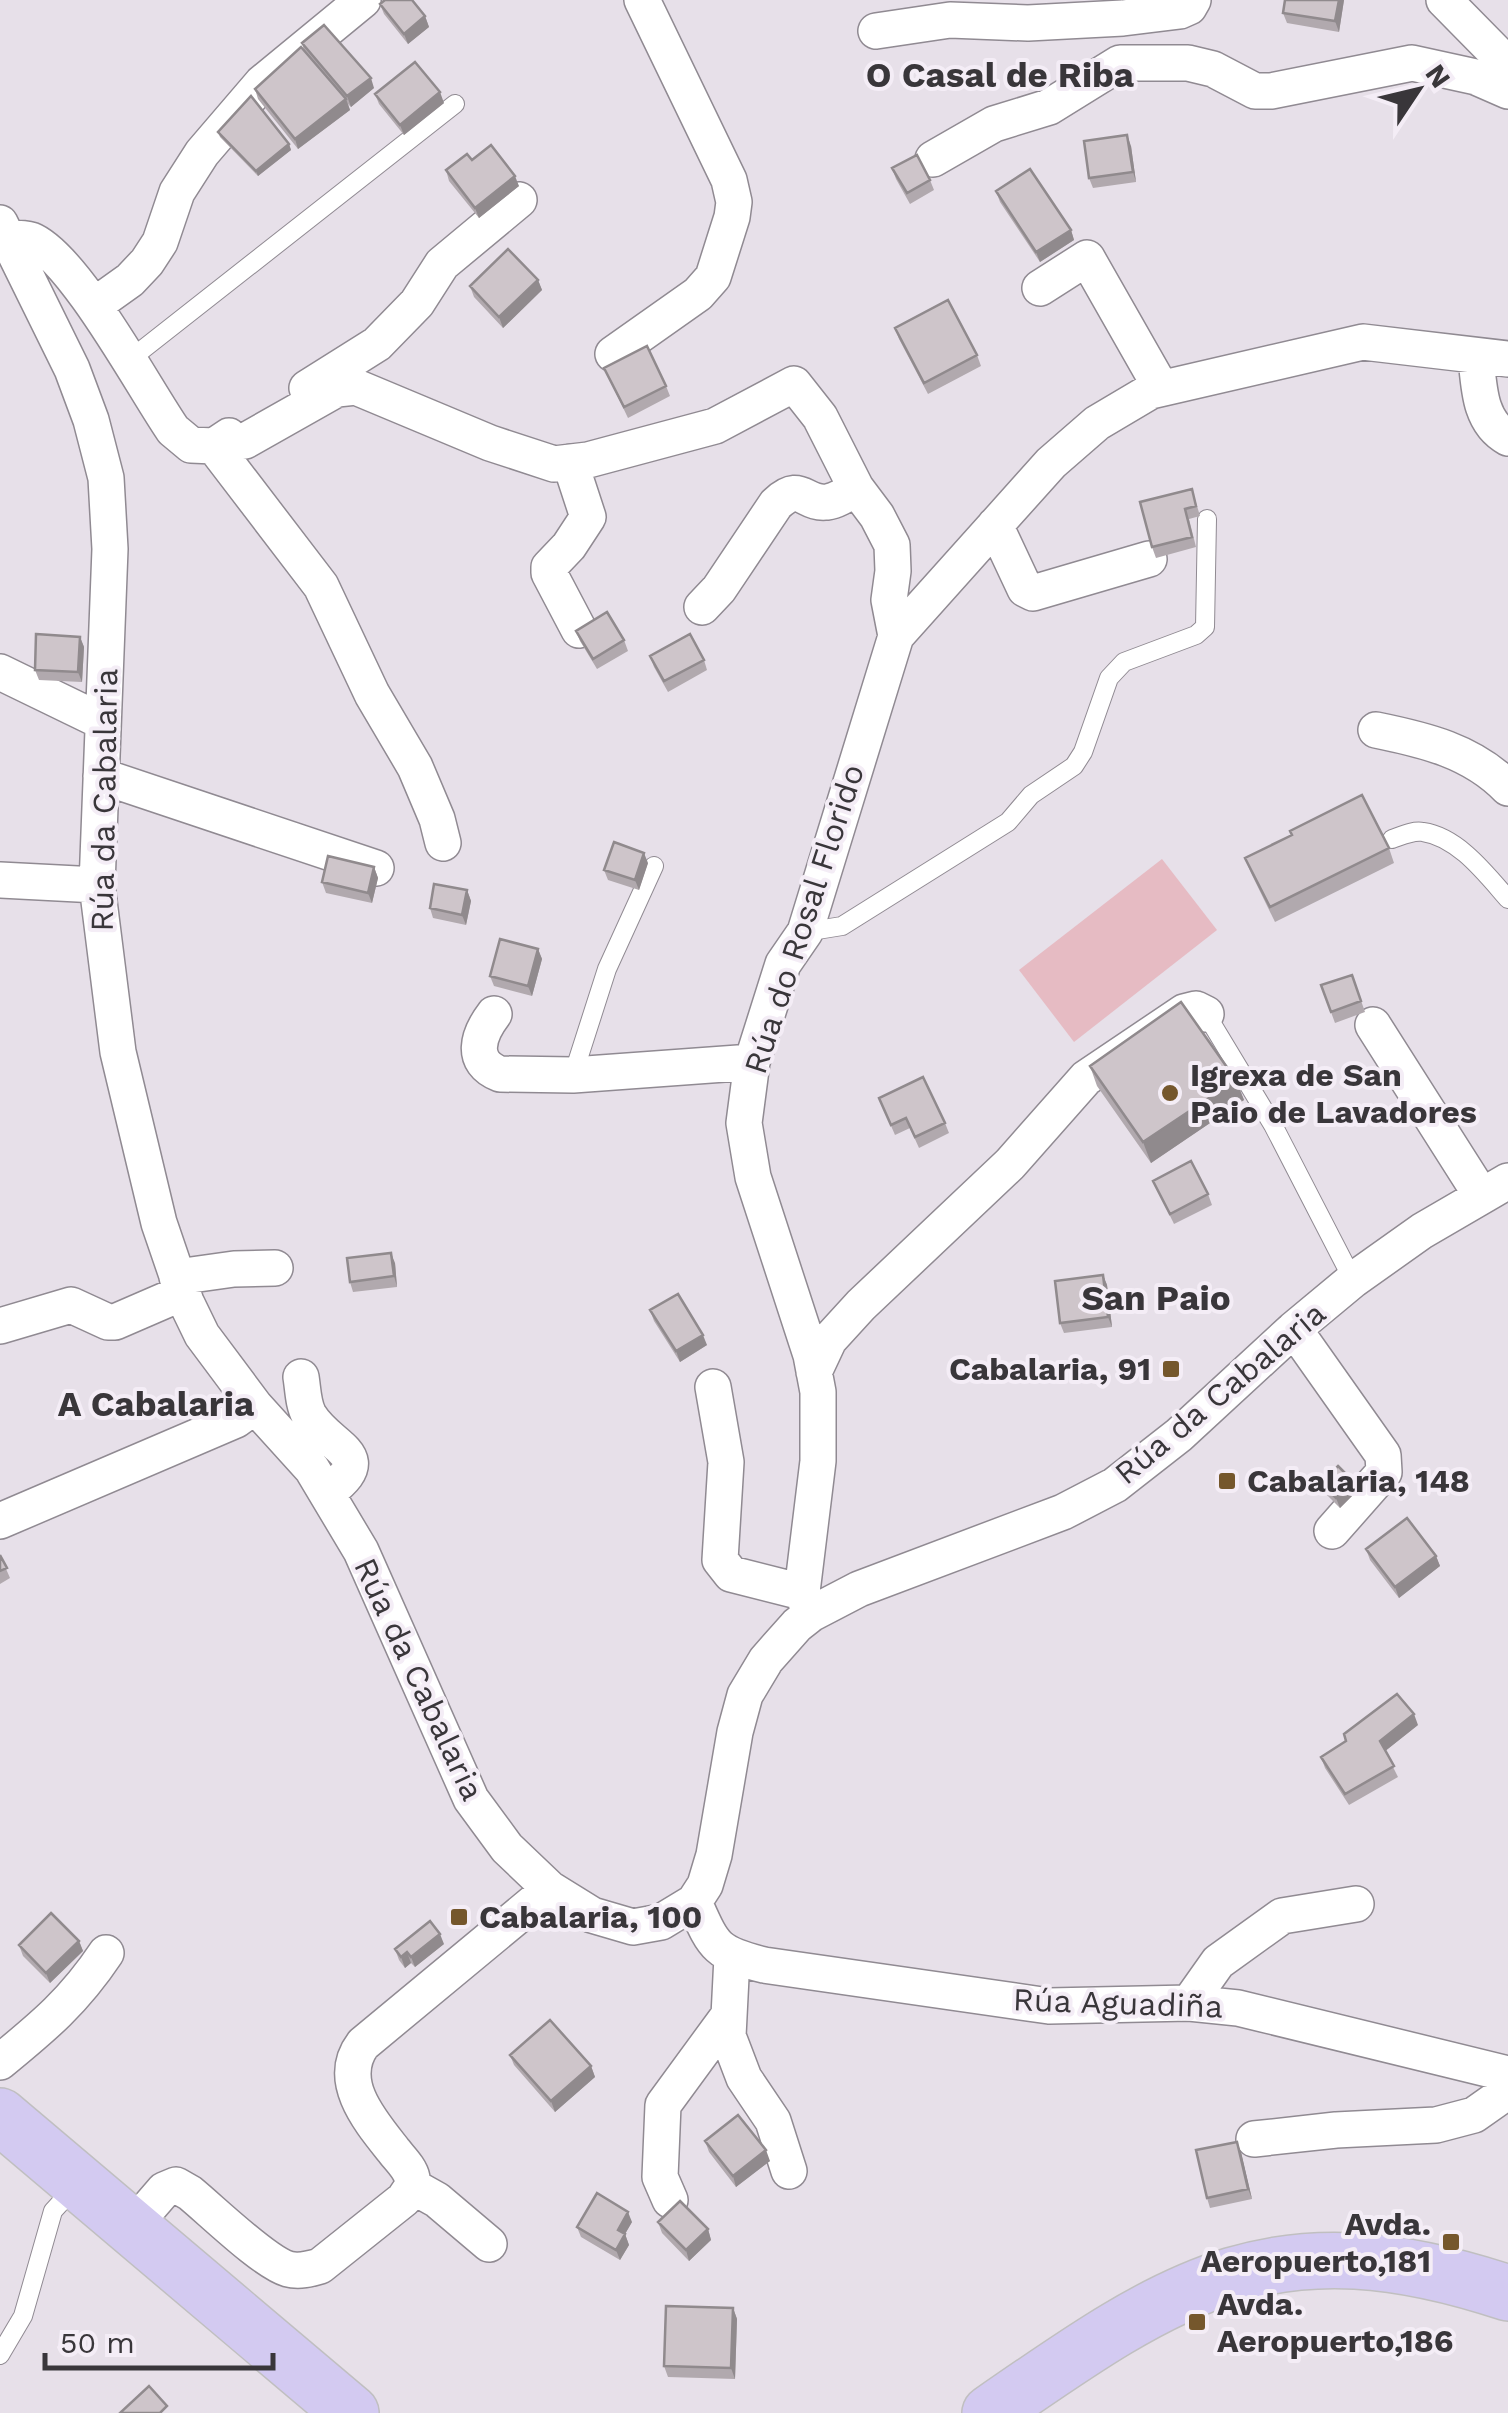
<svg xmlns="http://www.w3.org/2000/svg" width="1508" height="2413" viewBox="0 0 1508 2413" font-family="'Work Sans',sans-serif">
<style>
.green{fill:#e6bbc3}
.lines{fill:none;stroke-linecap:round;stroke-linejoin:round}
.service-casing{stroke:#908a92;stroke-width:20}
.minor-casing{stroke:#908a92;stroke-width:38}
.primary-casing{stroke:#c0bfc0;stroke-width:58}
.service{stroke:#fff;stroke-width:18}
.minor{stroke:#fff;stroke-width:35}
.primary{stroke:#d3caf1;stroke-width:55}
.wall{fill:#b1a9ae}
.shaded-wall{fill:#908a8d}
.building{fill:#cec5ca;stroke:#908a8d;stroke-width:2.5}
.poi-dot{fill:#75572c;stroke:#f4edf6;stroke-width:4}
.labels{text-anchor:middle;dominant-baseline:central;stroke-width:8;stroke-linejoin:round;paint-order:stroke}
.street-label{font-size:32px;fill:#39363a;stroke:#f4edf6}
.poi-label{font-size:32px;font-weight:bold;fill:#39363a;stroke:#f4edf6;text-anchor:start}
.neighbourhood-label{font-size:35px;font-weight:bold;fill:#39363a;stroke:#f4edf6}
</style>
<rect width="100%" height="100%" fill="#e7e0e9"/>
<path class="green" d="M1162 859 1217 930 1074 1042 1019 970Z"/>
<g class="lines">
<defs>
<path id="service" d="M128 361 455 104
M1392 839C1401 836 1413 830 1423 832 1458 837 1486 874 1508 899
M805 932 842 926 1008 822 1031 795 1074 766 1083 752 1109 678 1124 662 1196 635 1205 627 1207 519
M1206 1014 1273 1125 1353 1280
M573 1075 607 969 654 866
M0 2355 23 2316 53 2211 75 2187"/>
<path id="minor" d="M1444 0 1508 65
M876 31 950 20 1028 23 1123 18 1180 11 1189 7 1193 0
M933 159 994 124 1049 107 1120 63H1188L1213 69 1255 91H1271L1412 63 1476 77 1508 91
M0 223 72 369 91 420 106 478 110 549 97 885 118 1052 159 1223 186 1302 202 1335 255 1406 312 1469 361 1551 471 1799 507 1848 550 1889 592 1915 633 1927 661 1922 694 1902 705 1885 714 1855 735 1732 745 1695 766 1660 797 1625 811 1614 859 1589 1063 1512 1115 1485 1179 1435 1294 1329 1353 1280 1422 1231 1508 1181
M8 238C15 238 25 238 31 240 74 257 144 388 173 430L191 445 214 446 245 441 337 389 356 387 490 443 554 464 588 460 715 426 794 384 820 417 856 488 877 516 892 545 893 571 889 600 896 636
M1040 288 1087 258 1161 388
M95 305 130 280 147 262 160 242 177 192 202 153 262 83 363 0
M613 354 698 294 713 277 732 217 734 202 729 180 642 0
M1476 357C1479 387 1479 422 1508 438
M307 388 377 344 417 303 442 264 519 200
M229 436 214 446 321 586 372 694 415 767 437 819 443 843
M570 462 588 517 569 546 549 567V573L579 630
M995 525 1025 589 1033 593 1149 559
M702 607 719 589 776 504C801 480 804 505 827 502 837 501 848 493 856 488
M0 672 103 722
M1376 730C1425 740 1472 751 1508 788
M101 776 376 868
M0 880 97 885
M494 1014C478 1035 469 1062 500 1074L573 1075 752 1062
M1373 1025 1481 1195
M177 1277 234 1269 275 1268
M0 1326 71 1305 108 1322H115L182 1293
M1294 1329 1383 1455 1384 1472 1332 1531
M814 1372 829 1340 861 1305 1010 1164 1086 1078 1184 1012 1196 1009 1206 1014
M301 1377C303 1389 303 1404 309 1415 330 1450 379 1454 328 1492
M713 1387 726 1462 720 1560 731 1574 802 1592
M0 1521 236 1420 255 1406
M811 1614 802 1592 818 1461V1392L811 1355 753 1177 744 1123 752 1062 783 964 805 932 896 636 1051 463 1097 423 1151 391 1363 342 1508 359
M694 1902C714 1947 715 1953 764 1965L1049 2006 1189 2003 1238 2008 1508 2074
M732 1957 728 2036 744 2078 773 2121 789 2171
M1189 2003 1218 1962 1282 1916 1356 1904
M0 2062C44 2026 74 2001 106 1953
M1254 2139 1336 2130 1436 2125 1474 2115 1508 2091
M412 2186 437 2200 489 2244
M670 2200 660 2177 663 2105 726 2019
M132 2227 164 2190 176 2185 190 2193C212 2211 264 2262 288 2269 299 2272 310 2269 320 2266L404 2199C408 2192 414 2187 412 2178 410 2168 400 2159 394 2151 371 2122 335 2081 363 2044L550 1889"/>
<path id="primary" d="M0 2116 351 2413
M990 2413C1177 2283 1276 2216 1508 2293"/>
</defs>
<use href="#service" class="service-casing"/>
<use href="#minor" class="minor-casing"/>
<use href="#primary" class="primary-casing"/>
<use href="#service" class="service"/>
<use href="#minor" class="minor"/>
<use href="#primary" class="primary"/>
</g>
<path class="wall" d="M1344 0 1339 32 1287 23 1283 13Z
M380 4 425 16 429 27 408 44 384 14Z
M302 43 374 88 351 107 348 104 350 110 298 149 258 99 255 89 304 51Z
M375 94 444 103 404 135 379 104Z
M218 132 289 144 291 150 258 176 220 137Z
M1131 146 1136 182 1093 188 1089 178Z
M472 160 519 186 479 218 449 181 446 170Z
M892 168 930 180 934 190 910 204 896 179Z
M996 191 1071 230 1074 240 1040 262 1000 202Z
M538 280 542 290 503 328 474 297 470 286Z
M895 328 977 355 981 366 928 394 899 339Z
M604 368 666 386 670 396 628 418Z
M1192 489 1200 516 1189 519 1196 547 1156 558 1152 547Z
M576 631 624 640 628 651 597 669 580 641Z
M80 637 84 647 82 682 39 680 35 670Z
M650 656 704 660 707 670 668 692 654 667Z
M1389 848 1394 863 1275 922 1251 873 1245 858Z
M648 863 639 890 608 880 604 870Z
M374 867 378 878 372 903 326 893 322 882Z
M467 890 471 901 466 925 433 918 430 908Z
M538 949 542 959 532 996 494 986 490 976Z
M1352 975 1365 1012 1335 1023 1321 985Z
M1090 1066 1236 1080 1244 1100 1151 1163 1097 1086Z
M879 1098 945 1123 949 1133 919 1148 910 1128 895 1135Z
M1153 1181 1208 1194 1212 1205 1174 1224Z
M395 1263 397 1287 353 1292 350 1282Z
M1103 1275 1107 1285 1112 1327 1064 1333 1060 1323Z
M650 1310 707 1345 680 1362 654 1321Z
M1353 1481 1356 1492 1340 1508 1325 1493 1321 1483Z
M1366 1549 1436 1556 1440 1566 1399 1598 1370 1560Z
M0 1555 10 1578 0 1584Z
M1418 1725 1385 1751 1398 1777 1349 1805 1325 1768 1321 1757Z
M79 1941 83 1951 50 1983 23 1956 19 1945Z
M444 1944 415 1967 411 1963 405 1968 399 1960 395 1949Z
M510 2055 591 2066 595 2077 555 2112 514 2065Z
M705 2141 770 2161 736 2187 709 2152Z
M1241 2152 1252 2199 1210 2208 1207 2198Z
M632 2222 625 2234 629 2245 620 2260 581 2237 577 2227Z
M658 2222 708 2229 711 2240 689 2261 662 2233Z
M733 2308 737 2319 735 2379 668 2377 664 2366Z"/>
<path class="shaded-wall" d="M1339 0H1344L1339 32 1335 21Z
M425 16 429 27 408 44 404 34Z
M371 78 374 88 351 107 347 96Z
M440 92 444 103 404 135 400 125Z
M346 99 350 110 298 149 295 139Z
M1127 135 1131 146 1136 182 1133 172Z
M289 144 291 150 258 176 256 171Z
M515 176 519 186 479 218 475 208Z
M1071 230 1074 240 1040 262 1036 252Z
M538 280 542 290 503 328 499 317Z
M80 637 84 647 82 682 78 672Z
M644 853 648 863 639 890 635 880Z
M374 867 378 878 372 903 368 893Z
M467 890 471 901 466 925 462 915Z
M538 949 542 959 532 996 528 986Z
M1236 1080 1244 1100 1151 1163 1143 1142Z
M391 1253 395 1263 397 1287 394 1276Z
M1103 1275 1107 1285 1112 1327 1108 1317Z
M703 1335 707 1345 680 1362 676 1351Z
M1353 1481 1356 1492 1340 1508 1336 1498Z
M1436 1556 1440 1566 1399 1598 1395 1587Z
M1414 1714 1418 1725 1384 1752 1380 1741Z
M440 1934 444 1944 415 1967 411 1957Z
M79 1941 83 1951 50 1983 46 1973Z
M407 1952 411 1963 405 1968 401 1957Z
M591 2066 595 2077 555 2112 551 2101Z
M1237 2142 1241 2152 1252 2199 1248 2189Z
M766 2150 770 2161 736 2187 733 2176Z
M628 2212 632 2222 625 2234 629 2245 620 2260 616 2250 618 2230Z
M708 2229 711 2240 689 2261 686 2250Z
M733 2308 737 2319 735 2379 731 2368Z"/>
<path class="building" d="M385 0H412L425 16 404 34 380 4Z
M1285 0H1339L1335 21 1283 13Z
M324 25 371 78 347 96 302 43Z
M301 47 346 99 295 139 255 89Z
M415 62 440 92 400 125 375 94Z
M251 96 289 144 256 171 218 132Z
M1127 135 1133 172 1089 178 1084 141Z
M491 145 515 176 475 208 446 170 467 154 472 160Z
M917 155 930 180 907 193 892 168Z
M1030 169 1071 230 1036 252 996 191Z
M508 249 538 280 499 317 470 286Z
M948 300 977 355 924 383 895 328Z
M647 346 666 386 624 407 604 368Z
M1192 489 1196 506 1185 509 1192 537 1152 547 1140 502Z
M607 612 624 640 593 659 576 631Z
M36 634 80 637 78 672 35 670Z
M690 634 704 660 664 681 650 656Z
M1362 795 1389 848 1270 907 1245 858 1292 835 1290 831Z
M614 842 644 853 635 880 604 870Z
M328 856 374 867 368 893 322 882Z
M434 884 467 890 462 915 430 908Z
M500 939 538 949 528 986 490 976Z
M1352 975 1361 1001 1331 1012 1321 985Z
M1181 1002 1236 1080 1143 1142 1090 1066Z
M923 1077 945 1123 915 1137 906 1118 891 1125 879 1098Z
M1191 1161 1208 1194 1170 1214 1153 1181Z
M391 1253 394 1276 350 1282 347 1258Z
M1103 1275 1108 1317 1060 1323 1055 1281Z
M678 1294 703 1335 676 1351 650 1310Z
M1338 1466 1353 1481 1336 1498 1321 1483Z
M1407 1518 1436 1556 1395 1587 1366 1549Z
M0 1555 7 1568 0 1571Z
M1397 1694 1414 1714 1380 1741 1394 1766 1345 1794 1321 1757 1346 1741 1344 1734Z
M51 1913 79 1941 46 1973 19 1945Z
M430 1921 440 1934 411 1957 407 1952 401 1957 395 1949Z
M550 2020 591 2066 551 2101 510 2055Z
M738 2115 766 2150 733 2176 705 2141Z
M1237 2142 1248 2189 1207 2198 1196 2150Z
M597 2193 628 2212 618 2230 625 2234 616 2250 577 2227Z
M680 2201 708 2229 686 2250 658 2222Z
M666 2306 733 2308 731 2368 664 2366Z
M149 2386 167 2406 160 2413H120Z"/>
<g class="poi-dot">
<circle cx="1170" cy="1093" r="10"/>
<rect x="1161" y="1359" width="20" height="20" rx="5"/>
<rect x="1217" y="1471" width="20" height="20" rx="5"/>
<rect x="449" y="1907" width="20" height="20" rx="5"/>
<rect x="1441" y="2232" width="20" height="20" rx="5"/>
<rect x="1187" y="2312" width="20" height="20" rx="5"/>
</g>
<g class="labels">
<g class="street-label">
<text transform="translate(104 800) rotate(-89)">Rúa da Cabalaria</text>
<text transform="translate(804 919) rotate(-72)">Rúa do Rosal Florido</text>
<text transform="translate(1220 1393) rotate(-40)">Rúa da Cabalaria</text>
<text transform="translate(419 1679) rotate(65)">Rúa da Cabalaria</text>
<text transform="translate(1118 2003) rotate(2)">Rúa Aguadiña</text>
</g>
<g class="poi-label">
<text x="1190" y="1075">Igrexa de San<tspan x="1190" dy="37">Paio de Lavadores</tspan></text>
<text x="1151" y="1369" text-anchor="end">Cabalaria, 91</text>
<text x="1247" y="1481">Cabalaria, 148</text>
<text x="479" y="1917">Cabalaria, 100</text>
<text x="1431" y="2224" text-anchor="end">Avda.<tspan x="1431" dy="37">Aeropuerto,181</tspan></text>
<text x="1217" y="2304">Avda.<tspan x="1217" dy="37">Aeropuerto,186</tspan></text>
</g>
<g class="neighbourhood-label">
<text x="1000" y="75">O Casal de Riba</text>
<text x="1156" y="1298">San Paio</text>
<text x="156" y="1404">A Cabalaria</text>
</g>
</g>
<g transform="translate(1418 90) rotate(55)" stroke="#f4edf6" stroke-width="8" paint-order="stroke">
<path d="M0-8L18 38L0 25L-18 38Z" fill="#39363a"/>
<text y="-15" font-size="28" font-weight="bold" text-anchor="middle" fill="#39363a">N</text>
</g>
<path d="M45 2353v15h228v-15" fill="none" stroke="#39363a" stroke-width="5"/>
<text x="60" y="2353" font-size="30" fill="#39363a" stroke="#f4edf6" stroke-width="8" paint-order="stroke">50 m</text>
</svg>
